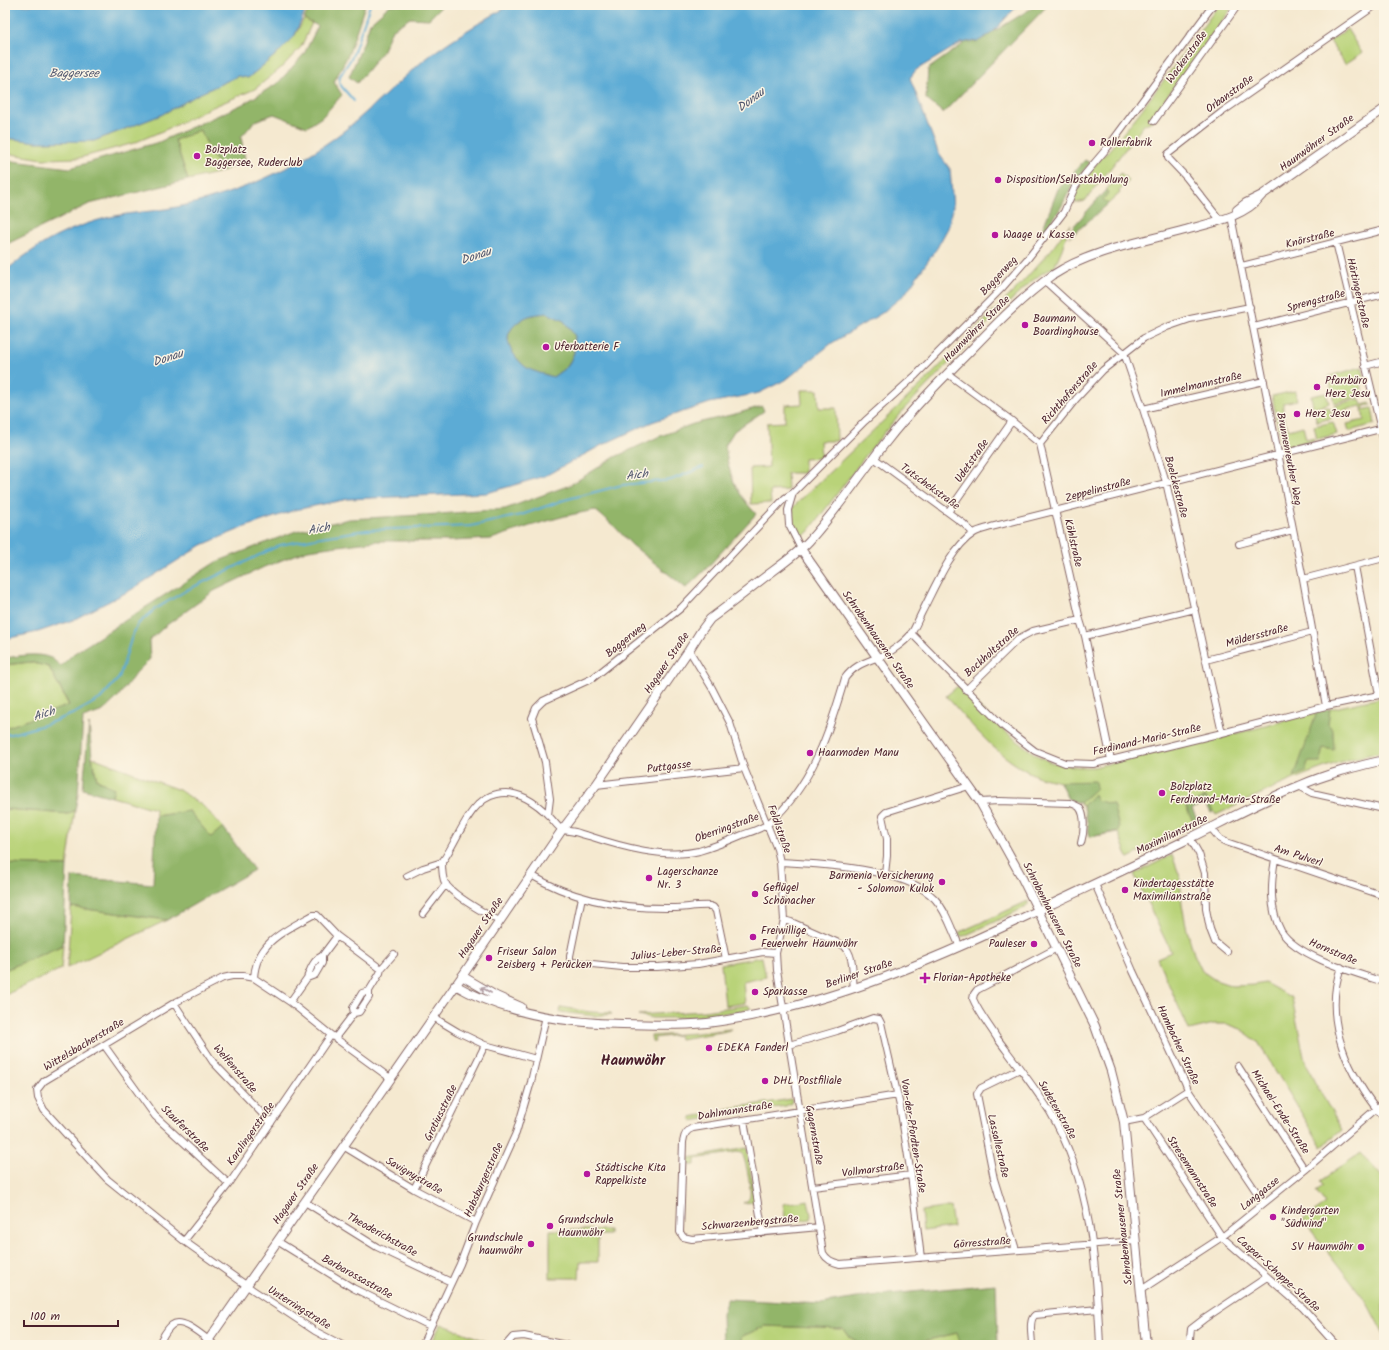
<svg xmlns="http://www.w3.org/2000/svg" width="1389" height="1350" viewBox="0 0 1389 1350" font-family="Kalam,sans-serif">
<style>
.green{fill:#b9d379;stroke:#827952}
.forest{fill:#92b569;stroke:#6e6a4a}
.water{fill:#5babd5;stroke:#526580;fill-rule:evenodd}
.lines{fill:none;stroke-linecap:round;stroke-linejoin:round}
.stream{stroke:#5babd5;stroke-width:2}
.street-casing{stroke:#866665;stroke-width:8}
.secondary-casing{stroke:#866665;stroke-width:10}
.street{stroke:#fff;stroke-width:6}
.secondary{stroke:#fff;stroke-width:8}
.oneway{stroke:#ae9aa0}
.poi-dot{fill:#b5179e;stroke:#fcf5e5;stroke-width:1.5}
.labels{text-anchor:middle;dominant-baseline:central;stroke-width:3;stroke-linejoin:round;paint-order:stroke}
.street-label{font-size:11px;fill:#4a1f2b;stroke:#fcf5e5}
.poi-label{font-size:11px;fill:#4a1f2b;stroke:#fcf5e5;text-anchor:start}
.water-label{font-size:12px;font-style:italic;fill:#51576f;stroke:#fcf5e5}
.district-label{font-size:15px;font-weight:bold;fill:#4a1f2b;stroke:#fcf5e5}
</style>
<rect width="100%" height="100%" fill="#fcf5e5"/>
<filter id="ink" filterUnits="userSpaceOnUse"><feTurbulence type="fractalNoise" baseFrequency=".025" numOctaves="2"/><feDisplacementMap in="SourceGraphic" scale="8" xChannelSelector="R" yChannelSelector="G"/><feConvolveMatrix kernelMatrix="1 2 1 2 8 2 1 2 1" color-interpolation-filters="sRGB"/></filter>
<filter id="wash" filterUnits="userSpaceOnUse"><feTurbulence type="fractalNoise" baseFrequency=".012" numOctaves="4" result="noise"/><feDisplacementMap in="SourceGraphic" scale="16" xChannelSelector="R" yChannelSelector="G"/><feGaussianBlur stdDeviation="0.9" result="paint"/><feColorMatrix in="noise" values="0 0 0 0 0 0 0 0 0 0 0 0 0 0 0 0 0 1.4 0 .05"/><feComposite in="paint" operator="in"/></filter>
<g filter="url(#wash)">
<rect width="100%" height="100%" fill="#f5e9d0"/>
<path class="green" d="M1219 5H1234L1154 114 1152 121 1144 125 1085 201 1075 203C1069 191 1102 158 1110 149 1149 103 1183 53 1219 5Z
M304 19 312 23 301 47 281 68 255 89 208 109 174 126 134 143 79 158 43 159 5 153V138L37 142 94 141 161 115 199 94 238 76 248 78 278 53 294 37Z
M1347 29 1362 53 1345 64 1330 41Z
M200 130 221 172 188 180 175 140Z
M1121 173 1129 181 1119 191 1120 193 1108 204 1103 199 1108 193 1106 190Z
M1070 224 1062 249 1054 267 1041 274 1032 281 1001 310 903 410 866 455 809 531 801 538 795 535 792 523 793 507 923 383 1018 287 1052 249Z
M1362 367 1365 380 1360 381 1363 393 1359 394 1360 397 1334 403 1329 376Z
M801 390H818L819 408H836L837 441H820L821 458 804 459V473H787L788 490 770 491 771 503 751 504 750 468 769 467 767 423 785 422V405L802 404Z
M1295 391 1297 400 1283 403V417L1289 430 1303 426 1306 439 1314 437V440L1283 447 1282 445 1272 396Z
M1326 393 1329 403 1316 408 1313 406 1311 396Z
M1360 399 1362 405 1370 403 1371 405 1364 406V408L1362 409 1361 406 1336 412 1334 405Z
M1328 407 1330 408 1332 418 1317 422 1314 412 1316 410Z
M1372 408 1375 424 1349 431 1347 424 1364 420 1362 410Z
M1333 422 1337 434 1317 439 1314 426Z
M30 662 49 667 69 706 5 728V665Z
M958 686 1002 729 1036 755 1050 762 1079 767H1094L1223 737 1330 709 1384 697V751C1369 755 1354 758 1340 762 1297 776 1256 796 1216 815L1206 797 1186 807 1195 825 1128 858 1118 832 1090 837C1088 829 1087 808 1080 803 1077 801 1072 801 1068 799L1060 782C1053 780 1044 779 1037 776 999 760 972 725 946 696Z
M92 757 179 790 203 806 223 827 211 838 189 811 156 816 155 809 112 797 113 788 97 780Z
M5 809 68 814 75 810 67 866 5 864Z
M1172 855 1180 877 1182 905 1187 930 1194 954 1202 971 1215 980 1233 986 1255 985 1265 983 1292 998 1304 1057 1314 1081 1342 1130 1322 1147 1258 1042 1241 1029 1227 1024H1214L1189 1030 1157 958 1171 952 1134 874Z
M1028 901V905L1026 907 964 936H961L958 933Z
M71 907 167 920 67 968Z
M63 945 61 969 5 995V970Z
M762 957 766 977 743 982 745 1003 725 1006 721 964Z
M748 1005 751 1009 704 1016 669 1018H652L638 1015 704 1011Z
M561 1007 589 1012 611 1013 612 1014 594 1016 560 1012Z
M731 1029 727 1031 680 1039 679 1035 654 1038 655 1042 652 1041 651 1036 698 1033Z
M792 1099 791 1103 786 1106 691 1121V1117L725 1111V1109Z
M747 1148 755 1202 743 1203C745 1202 747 1201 749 1199 753 1192 746 1161 742 1153L737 1152 695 1159V1165H689V1158Z
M1361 1153 1384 1179V1335L1366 1301 1303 1220 1326 1204 1316 1191 1323 1186 1320 1181Z
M808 1200 811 1215 810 1219 786 1223 783 1204Z
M950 1207 953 1227 923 1231 921 1211Z
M550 1230H609V1235H580V1236H598V1262H580L579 1278H550Z
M441 1324 496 1345H430Z
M765 1326 843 1329 848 1336 862 1345H742L740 1337Z
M957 1333 961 1345H907Z"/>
<path class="forest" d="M310 5H365L349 53 334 82 342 95 322 117 307 127 274 114 255 121 241 137 245 160 221 172 200 130 175 140 188 180 89 204 5 245V160L70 168 159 142 243 104 278 83 304 54 318 26 304 19Z
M390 5H443L429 19 410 18 392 30 382 52 357 83 349 77 363 44 370 23Z
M1034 5H1048L943 113 926 99 928 69 966 42H977L1032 8Z
M1085 160 1090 163 1074 182 1060 209 1038 241 1058 189Z
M1106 190 1108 193 1103 199 1108 204 1070 237 1073 227Z
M547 313 564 321 575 336 574 353 568 366 553 377C544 374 534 372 527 368 518 362 507 347 508 337 509 328 520 319 529 316 534 314 541 314 547 313Z
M762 406 764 411 734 431 725 446C729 476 736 492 756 514L705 570 686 588 632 545 615 527 595 510 565 516 530 526 491 539 452 541H376L308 550 264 567 214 591 164 627 149 641 150 659 136 673 117 698 103 711 83 718 78 794 75 810 68 814 5 809V728L69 705 49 667 30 662 5 665V658C20 656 36 652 51 658 54 660 58 664 61 666L73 654 216 562 296 531 349 519 439 514 505 509 570 485 615 457 658 437 693 424 739 413Z
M1330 709 1328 724 1333 730 1334 750 1323 748 1320 762H1308L1305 772 1294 777 1317 712Z
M89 724 92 757 97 780 114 788 112 797 83 789Z
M1095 781 1096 788 1080 803 1068 799 1060 782Z
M1094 794 1096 800 1110 804H1113L1119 827 1118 831 1090 837 1085 810 1083 806Z
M1206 797 1214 811 1211 813 1206 803 1192 809 1197 820 1195 825 1186 807Z
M189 811 211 837 223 827 254 870 167 920 71 907 72 877 153 884 156 816Z
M5 864 67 866 63 945 5 970Z
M996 1284 998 1345H961L957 1333 907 1345H862L848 1336 843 1329 765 1326 741 1337 742 1345H723L722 1314 727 1299 821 1304 869 1296Z"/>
<path class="water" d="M5 5H308L294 37 278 53 248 78 238 76 199 94 161 115 94 141 37 142 5 138Z
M510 5H1018L992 33 977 42 972 41 961 43 916 70 910 78 939 154 950 169 953 207 948 228 937 248 905 294 882 313 832 343 787 379 759 393 710 403 652 422 602 445 545 476 487 493 348 499 295 510 245 527 202 545 131 590 73 620 38 632 5 639V271C13 265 21 258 29 253 51 237 79 225 106 218 126 213 146 212 166 209 202 203 238 191 272 175 305 159 338 138 365 113 385 96 403 77 423 61 450 39 480 23 510 5ZM547 313 564 321 575 336 574 353 568 366 553 377C544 374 534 372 527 368 518 362 507 347 508 337 509 328 520 319 529 316 534 314 541 314 547 313Z"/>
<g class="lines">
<path class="stream" d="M354 101 342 87 339 82 340 76 352 57 370 5
M5 734H11L44 725 75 713 100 699 119 678 132 636 138 624 155 609 187 590 280 545 321 537 366 530 471 526 521 515 564 500 622 485 671 480 703 467"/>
</g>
</g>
<g filter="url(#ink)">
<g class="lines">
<defs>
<path id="street" d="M1154 121 1238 5
M1231 216 1303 579 1326 706
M1220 220 1186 177 1168 158V154L1222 112 1376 5
M1336 242 1384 442
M1242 266 1384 230
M1045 281 1124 353 1143 409 1166 482 1222 733
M1254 327 1384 294
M1365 366 1384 361
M948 374 1012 421 1040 444 1080 620 1085 636 1111 760
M1143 409 1264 381
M1040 444 1076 399 1103 370 1144 338 1167 327 1190 319 1250 307
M874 458 964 524 973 533
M948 512 1012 421
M1239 544 1293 530
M801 549 789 525 788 510 793 493 865 421 916 375 1002 288 1029 257 1064 212 1075 187 1085 174 1108 147 1213 5
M1355 566 1379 695
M1303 579 1384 558
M911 633 1004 727 1035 751 1065 763 1093 764 1111 760 1222 733 1326 706 1384 694
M1085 636 1195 609
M689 650 712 688 730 723 744 768 777 849 780 862 784 920 776 953 777 970 823 1253C827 1260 832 1262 840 1264L1136 1241
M1206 660 1312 632
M966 690 1018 639 1033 631 1080 620
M596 785 744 768
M1299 786 1312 793 1384 809
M980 802 999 801 1070 803C1073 804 1076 805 1079 807 1086 815 1084 833 1081 843
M548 815 550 799 545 762 532 718 536 708 543 701 593 678 681 608 785 498 793 493
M1211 828 1220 839 1226 842 1384 896
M1190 838 1199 854 1205 873 1206 909 1210 929 1215 942 1227 952
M1275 859C1271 883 1269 909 1281 931 1297 957 1356 973 1384 982
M780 862C821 864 906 868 935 899 947 912 952 931 960 947
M885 874 887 856V839L882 816 886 812 969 786
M531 875C573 900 624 909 673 908 685 908 698 905 710 906L713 907 716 911 726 959
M407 876 423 868 442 862
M1095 884 1133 971 1185 1082 1188 1090 1264 1203
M582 897 570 956V960L572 962 622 967H657L698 964 763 952 776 953
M423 914 446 884
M784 920 791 922 843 945C855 955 852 974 854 989
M499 921C485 913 453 896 445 883 442 877 442 869 442 862 458 841 469 799 497 794 517 789 537 803 550 817 554 821 558 828 563 830 566 831 571 831 575 832 579 833 584 835 589 836 622 847 665 859 699 851 713 847 728 841 742 835 750 832 762 829 769 823 812 786 830 730 845 678 855 664 867 662 881 656 890 653 905 642 911 634 915 628 918 620 922 612 934 589 951 547 974 533 979 530 985 529 991 527L1384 428
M1057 948 977 990 974 994 973 999C979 1013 989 1025 997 1038 1015 1062 1034 1086 1050 1112 1092 1183 1096 1265 1100 1345
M1341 967C1322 1021 1349 1077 1384 1118
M381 969 394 954
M254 978C256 942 286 930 313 915H317L337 936 381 969 380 973 369 991V997L359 1012 354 1013 335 1038
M307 978C310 970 313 960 322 956
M290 1002 307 978 315 975 322 963V956L337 936
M174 1003 213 1062 271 1123
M354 1013 353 1008 362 993 369 991
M433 1017 458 1032 485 1045 536 1059
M104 1045 155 1116 229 1184
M789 1045 837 1031 873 1018 879 1019 881 1023 900 1106 911 1175 921 1258
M1238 1066 1305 1170
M1144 1118 1222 1237 1303 1308 1336 1345
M744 1120 763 1233
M1124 1122 1144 1118 1188 1090
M343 1146 414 1189 476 1222
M813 1187 911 1175
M414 1189 485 1045
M305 1202 377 1247 451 1282
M819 1227 692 1239 683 1237 680 1232 683 1142C684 1135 686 1130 693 1128 761 1117 829 1106 898 1095
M184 1241 229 1184 331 1035
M277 1241 353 1288 430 1326
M1016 1250 994 1179 977 1094 981 1088 1020 1069
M1141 1290 1222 1237 1305 1170 1384 1102
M158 1345C162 1339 166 1329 172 1325 183 1316 206 1339 215 1345
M342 1345 315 1331 253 1290 184 1241 107 1179 44 1110 38 1098 37 1090 44 1081 174 1003 223 978 232 976H243L254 978 290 1002 331 1035 390 1078
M422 1345 460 1264 476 1222 516 1133 531 1082 546 1016
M506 1345 513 1337 524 1336 566 1345
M1032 1345C1032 1336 1028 1320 1035 1315L1098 1309
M1191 1345 1190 1339 1191 1329 1204 1319 1267 1277"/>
<path id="secondary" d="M1237 210 1246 203 1262 195 1384 109
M801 549 877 657 980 802 1020 874 1095 1026 1111 1071 1124 1122 1146 1345
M462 976 496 996 521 1007
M455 985C505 1014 566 1023 623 1024 650 1025 679 1026 707 1023 830 1008 942 956 1052 904 1096 883 1139 863 1182 842 1221 823 1259 802 1299 786 1326 774 1355 767 1384 760
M205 1345 465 972 562 830 596 785 689 650 701 631 710 619C728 606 744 593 761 580 778 567 795 556 809 541 837 510 860 475 886 442 911 410 940 381 969 352 995 325 1022 297 1053 275 1091 250 1142 242 1185 230 1211 223 1245 217 1262 195"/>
</defs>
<use href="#street" class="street-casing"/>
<use href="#secondary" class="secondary-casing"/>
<use href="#street" class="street"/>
<use href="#secondary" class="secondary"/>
</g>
<defs><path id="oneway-shaft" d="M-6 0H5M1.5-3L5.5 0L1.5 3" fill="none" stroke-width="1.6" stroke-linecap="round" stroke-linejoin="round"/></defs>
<use class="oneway" href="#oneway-shaft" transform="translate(486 990) rotate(-150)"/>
</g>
<g class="poi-dot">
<circle cx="1092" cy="143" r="4"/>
<circle cx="197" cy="156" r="4"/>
<circle cx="998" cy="180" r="4"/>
<circle cx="995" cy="235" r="4"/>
<circle cx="1025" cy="325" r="4"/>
<circle cx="546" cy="347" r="4"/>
<circle cx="1317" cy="387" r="4"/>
<circle cx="1297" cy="414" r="4"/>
<circle cx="810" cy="753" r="4"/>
<circle cx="1162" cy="793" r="4"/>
<circle cx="649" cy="878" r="4"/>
<circle cx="942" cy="882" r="4"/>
<circle cx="1125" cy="890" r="4"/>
<circle cx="755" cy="894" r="4"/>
<circle cx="753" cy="937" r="4"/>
<circle cx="1034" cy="944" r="4"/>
<circle cx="489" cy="958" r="4"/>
<path d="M923 972h4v4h4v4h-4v4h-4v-4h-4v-4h4z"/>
<circle cx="755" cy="992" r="4"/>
<circle cx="709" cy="1048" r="4"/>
<circle cx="765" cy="1081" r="4"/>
<circle cx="587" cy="1174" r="4"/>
<circle cx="1273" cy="1217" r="4"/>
<circle cx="550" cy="1226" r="4"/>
<circle cx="531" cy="1244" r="4"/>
<circle cx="1361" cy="1247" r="4"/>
</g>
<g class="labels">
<g class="street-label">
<text transform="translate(1187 57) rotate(-54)">Wackerstraße</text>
<text transform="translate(1230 94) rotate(-36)">Orbanstraße</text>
<text transform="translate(1317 143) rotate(-36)">Haunwöhrer Straße</text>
<text transform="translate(1310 239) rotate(-14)">Knörstraße</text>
<text transform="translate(999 276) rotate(-47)">Baggerweg</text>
<text transform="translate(1358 293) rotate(77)">Härtingerstraße</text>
<text transform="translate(1316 301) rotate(-15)">Sprengstraße</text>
<text transform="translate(977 329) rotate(-45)">Haunwöhrer Straße</text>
<text transform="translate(1201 385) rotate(-13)">Immelmannstraße</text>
<text transform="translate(1070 393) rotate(-49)">Richthofenstraße</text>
<text transform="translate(1289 459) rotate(79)">Brunnenreuther Weg</text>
<text transform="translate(972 461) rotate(-55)">Udetstraße</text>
<text transform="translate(930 487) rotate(36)">Tutschekstraße</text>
<text transform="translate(1176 487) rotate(75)">Boelckestraße</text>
<text transform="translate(1098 490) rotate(-15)">Zeppelinstraße</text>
<text transform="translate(1073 543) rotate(77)">Köhlstraße</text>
<text transform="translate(1257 636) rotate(-15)">Möldersstraße</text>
<text transform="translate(626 640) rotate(-39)">Baggerweg</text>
<text transform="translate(878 640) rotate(55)">Schrobenhausener Straße</text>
<text transform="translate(992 652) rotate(-42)">Bockholtstraße</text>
<text transform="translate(667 663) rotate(-56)">Hagauer Straße</text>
<text transform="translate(1147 740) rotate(-13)">Ferdinand-Maria-Straße</text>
<text transform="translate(669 767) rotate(-7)">Puttgasse</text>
<text transform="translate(727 828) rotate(-20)">Oberringstraße</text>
<text transform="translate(779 829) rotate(70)">Feldlstraße</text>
<text transform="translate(1172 835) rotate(-26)">Maximilianstraße</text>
<text transform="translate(1298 856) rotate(18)">Am Pulverl</text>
<text transform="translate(1052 915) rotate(63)">Schrobenhausener Straße</text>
<text transform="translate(481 928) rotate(-56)">Hagauer Straße</text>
<text transform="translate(1333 952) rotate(23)">Hornstraße</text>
<text transform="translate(676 953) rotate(-5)">Julius-Leber-Straße</text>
<text transform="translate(859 974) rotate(-19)">Berliner Straße</text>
<text transform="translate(84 1045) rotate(-31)">Wittelsbacherstraße</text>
<text transform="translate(1178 1045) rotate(65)">Hambacher Straße</text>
<text transform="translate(235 1069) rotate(49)">Welfenstraße</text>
<text transform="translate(1057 1110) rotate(60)">Sudetenstraße</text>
<text transform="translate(735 1111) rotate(-9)">Dahlmannstraße</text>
<text transform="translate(1280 1112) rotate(57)">Michael-Ende-Straße</text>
<text transform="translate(441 1113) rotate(-64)">Grotiusstraße</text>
<text transform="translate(185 1129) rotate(44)">Stauferstraße</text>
<text transform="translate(251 1134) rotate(-55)">Karolingerstraße</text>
<text transform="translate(814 1135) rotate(80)">Gagernstraße</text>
<text transform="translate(913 1136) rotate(81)">Von-der-Pfordten-Straße</text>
<text transform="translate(998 1146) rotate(77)">Lassallestraße</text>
<text transform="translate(873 1170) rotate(-7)">Vollmarstraße</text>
<text transform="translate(1192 1172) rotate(57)">Stresemannstraße</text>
<text transform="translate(414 1176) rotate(30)">Savignystraße</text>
<text transform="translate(484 1180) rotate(-66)">Habsburgerstraße</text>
<text transform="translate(296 1194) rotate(-55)">Hagauer Straße</text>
<text transform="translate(1260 1194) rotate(-39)">Langgasse</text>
<text transform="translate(750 1223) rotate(-5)">Schwarzenbergstraße</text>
<text transform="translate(1123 1227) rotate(-96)">Schrobenhausener Straße</text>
<text transform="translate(382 1235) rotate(29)">Theoderichstraße</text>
<text transform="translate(982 1243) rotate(-4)">Görresstraße</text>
<text transform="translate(1278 1274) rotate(42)">Caspar-Schoppe-Straße</text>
<text transform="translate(357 1277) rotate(29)">Barbarossastraße</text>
<text transform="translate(299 1308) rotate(32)">Unterringstraße</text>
</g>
<g class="poi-label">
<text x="1100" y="143">Rollerfabrik</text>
<text x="205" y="150">Bolzplatz<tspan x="205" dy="13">Baggersee, Ruderclub</tspan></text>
<text x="1006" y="180">Disposition/Selbstabholung</text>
<text x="1003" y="235">Waage u. Kasse</text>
<text x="1033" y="319">Baumann<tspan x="1033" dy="13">Boardinghouse</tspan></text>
<text x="554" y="347">Uferbatterie F</text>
<text x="1325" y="381">Pfarrbüro<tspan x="1325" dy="13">Herz Jesu</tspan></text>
<text x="1305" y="414">Herz Jesu</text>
<text x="818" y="753">Haarmoden Manu</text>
<text x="1170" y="787">Bolzplatz<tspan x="1170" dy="13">Ferdinand-Maria-Straße</tspan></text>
<text x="657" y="872">Lagerschanze<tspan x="657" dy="13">Nr. 3</tspan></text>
<text x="934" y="876" text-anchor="end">Barmenia Versicherung<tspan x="934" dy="13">- Solomon Kulok</tspan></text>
<text x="1133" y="884">Kindertagesstätte<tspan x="1133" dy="13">Maximilianstraße</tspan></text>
<text x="763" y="888">Geflügel<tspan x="763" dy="13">Schönacher</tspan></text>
<text x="761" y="931">Freiwillige<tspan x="761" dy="13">Feuerwehr Haunwöhr</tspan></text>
<text x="1026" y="944" text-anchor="end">Pauleser</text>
<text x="497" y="952">Friseur Salon<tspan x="497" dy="13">Zeisberg + Perücken</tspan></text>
<text x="933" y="978">Florian-Apotheke</text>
<text x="763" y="992">Sparkasse</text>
<text x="717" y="1048">EDEKA Fanderl</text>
<text x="773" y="1081">DHL Postfiliale</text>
<text x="595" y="1168">Städtische Kita<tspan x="595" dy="13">Rappelkiste</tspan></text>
<text x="1281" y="1211">Kindergarten<tspan x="1281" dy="13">"Südwind"</tspan></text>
<text x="558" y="1220">Grundschule<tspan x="558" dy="13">Haunwöhr</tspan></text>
<text x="523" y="1238" text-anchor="end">Grundschule<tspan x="523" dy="13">haunwöhr</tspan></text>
<text x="1353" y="1247" text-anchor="end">SV Haunwöhr</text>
</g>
<g class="water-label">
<text x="74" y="73">Baggersee</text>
<text transform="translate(751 100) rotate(-37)">Donau</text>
<text transform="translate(476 256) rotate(-18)">Donau</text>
<text transform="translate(168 358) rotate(-18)">Donau</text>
<text transform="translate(637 475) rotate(-7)">Aich</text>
<text transform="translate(319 529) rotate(-10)">Aich</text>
<text transform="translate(44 714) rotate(-18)">Aich</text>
</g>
<g class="district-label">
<text x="633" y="1061">Haunwöhr</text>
</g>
</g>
<rect width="1389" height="1350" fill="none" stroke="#fcf5e5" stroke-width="20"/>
<path d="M24 1320v6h94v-6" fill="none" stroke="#4a1f2b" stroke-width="2"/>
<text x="30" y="1320" font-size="12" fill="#4a1f2b" stroke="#fcf5e5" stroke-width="3" paint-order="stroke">100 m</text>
</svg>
